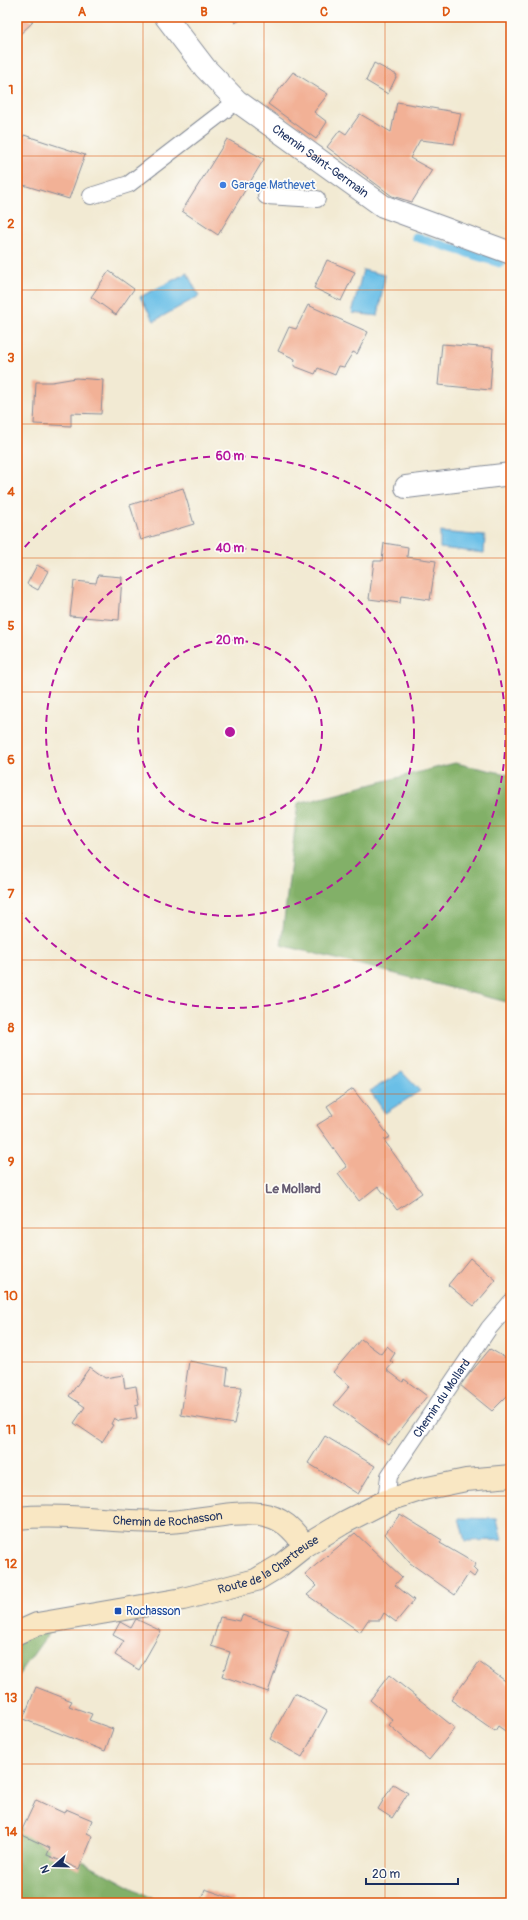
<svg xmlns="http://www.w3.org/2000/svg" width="528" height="1920" viewBox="0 0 528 1920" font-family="Pangolin,sans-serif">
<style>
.forest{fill:#82b068;stroke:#4e7063}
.water{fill:#6bbfe7;stroke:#4377a2}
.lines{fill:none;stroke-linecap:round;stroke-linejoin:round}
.stream{stroke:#6bbfe7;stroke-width:9}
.building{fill:#f2b196}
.lane-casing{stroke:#868c98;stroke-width:18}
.street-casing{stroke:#868c98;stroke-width:24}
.secondary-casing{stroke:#868c98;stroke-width:24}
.lane{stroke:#fff;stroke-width:16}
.street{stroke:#fff;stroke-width:22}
.secondary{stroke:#f9e7c3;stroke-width:22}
.grid{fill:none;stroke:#de5710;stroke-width:1;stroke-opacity:0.55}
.ring{fill:none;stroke:#b5179e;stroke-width:2;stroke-dasharray:7 5}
.shop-dot{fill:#3f7fe0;stroke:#fdfcf7;stroke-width:1.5}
.transit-dot{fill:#1a4fb4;stroke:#fdfcf7;stroke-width:1.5}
.labels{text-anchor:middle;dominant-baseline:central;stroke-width:3.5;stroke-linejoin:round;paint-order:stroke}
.street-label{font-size:12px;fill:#1b2f5e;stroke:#fdfcf7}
.shop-label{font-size:12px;fill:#366cbe;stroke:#fdfcf7;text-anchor:start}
.transit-label{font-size:12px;fill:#164399;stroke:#fdfcf7;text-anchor:start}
.neighbourhood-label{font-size:13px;font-weight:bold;fill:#665c72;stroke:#fdfcf7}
.centre{fill:#b5179e;stroke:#fdfcf7;stroke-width:2}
.ring-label{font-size:12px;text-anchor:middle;font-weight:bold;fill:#b5179e;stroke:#fdfcf7;stroke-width:3.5;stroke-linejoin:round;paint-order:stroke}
.neatline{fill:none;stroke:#de5710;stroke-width:1.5}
.grid-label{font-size:13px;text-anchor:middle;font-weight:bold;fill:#de5710}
</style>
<rect width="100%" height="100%" fill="#fdfcf7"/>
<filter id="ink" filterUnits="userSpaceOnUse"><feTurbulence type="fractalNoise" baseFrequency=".025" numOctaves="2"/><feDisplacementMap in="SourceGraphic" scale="8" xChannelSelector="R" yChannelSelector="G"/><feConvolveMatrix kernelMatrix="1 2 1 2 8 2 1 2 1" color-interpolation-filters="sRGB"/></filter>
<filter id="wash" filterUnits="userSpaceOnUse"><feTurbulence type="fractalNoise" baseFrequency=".012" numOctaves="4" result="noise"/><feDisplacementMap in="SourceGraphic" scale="16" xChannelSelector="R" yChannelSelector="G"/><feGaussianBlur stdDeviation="0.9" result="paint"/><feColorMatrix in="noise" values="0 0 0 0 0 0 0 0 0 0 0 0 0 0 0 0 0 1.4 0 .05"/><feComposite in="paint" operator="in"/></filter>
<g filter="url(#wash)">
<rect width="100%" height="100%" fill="#f2ead3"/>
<path class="forest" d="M455 763 511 775V1003L281 945 298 803Z
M56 1623 17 1677V1636Z
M17 1826 161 1903H17Z"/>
<path class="water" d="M363 270 385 275 378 316 352 313Z
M187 273 199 296 154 321 140 297Z
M440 532 485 536 484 553 440 548Z
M402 1072 420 1091 385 1113 370 1091Z
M459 1518 497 1519 502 1540 465 1541Z"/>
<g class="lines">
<path class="stream" d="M416 237 500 263"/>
</g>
<g id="blocks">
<path class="building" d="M17 17H25L33 22 17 37Z
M232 17H245L235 23Z
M374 63 397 75 388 94 366 81Z
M293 72 328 94 314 112 327 122 316 139 268 104Z
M397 102 461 113 454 144 420 140 410 158 432 170 412 202 392 196 327 147 340 130 346 134 360 114 391 132Z
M24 135 85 155 69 199 17 183V154Z
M227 139 264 159 218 235 182 211Z
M327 260 355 272 341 301 314 288Z
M109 271 134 289 116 315 91 297Z
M308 305 368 332 357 354 353 352 344 367 339 366 335 375 318 368 315 374 294 366 295 359 278 351 289 327 296 329Z
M442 344 493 348 490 390 438 385Z
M76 378 103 380 101 414 71 413V426L34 424 36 382H52Z
M183 488 194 524 141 540 130 505Z
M384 543 408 547 407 557 436 561 430 600 401 596 400 603 369 599 374 561H382Z
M37 565 48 571 38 590 27 584Z
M98 575 122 577 119 620 70 616 74 581 96 583Z
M353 1089 390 1137 384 1140 422 1193 397 1210 378 1186 359 1201 338 1173 347 1167 317 1125 333 1115 327 1106Z
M470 1258 496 1280 474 1306 448 1285Z
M361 1339 381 1354 387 1346 395 1353 390 1361 393 1363 387 1370 403 1382 404 1379 427 1396 389 1445 334 1405 350 1386 333 1372Z
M490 1349 511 1361V1392L492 1411 460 1385Z
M189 1361 228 1368 226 1386 242 1387 234 1424 181 1415Z
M90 1367 105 1378 123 1375 125 1388 136 1386 139 1405 135 1406 137 1418 119 1421 114 1418 111 1424 113 1425 102 1442 74 1423 85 1407 69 1396Z
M325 1436 375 1466 358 1494 308 1463Z
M400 1514 442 1540 440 1543 476 1564 473 1568 477 1572 474 1577 469 1573 455 1595 410 1563 385 1534Z
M355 1533 402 1577 395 1585 414 1600 396 1622 384 1613 380 1620H368L360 1632 307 1595 317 1586 305 1574Z
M242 1615 289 1630 268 1692 222 1676 230 1652 211 1646 220 1617 240 1621Z
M136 1619 161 1631 139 1670 115 1655 124 1641 113 1635 120 1622 131 1628Z
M479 1662 511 1685V1735L498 1726 495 1731 451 1700Z
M389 1675 455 1728 429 1760 389 1725 393 1720 370 1700Z
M36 1687 72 1701 69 1706 92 1714 89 1720 113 1729 105 1751 23 1719Z
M295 1693 327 1711 302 1757 270 1739Z
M393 1784 408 1793 392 1818 378 1809Z
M36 1800 64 1813 66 1809 92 1820 87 1833 93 1836 79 1869 47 1855 50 1848 20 1834Z
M205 1889 234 1899 233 1903H200Z"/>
</g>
</g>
<g filter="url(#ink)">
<use href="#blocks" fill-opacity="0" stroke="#868c98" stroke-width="1"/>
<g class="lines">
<defs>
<g id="lane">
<path d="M91 196 129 184 237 101"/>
<path d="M266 196 317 199"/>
<path id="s1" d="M386 1501 389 1476 489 1328 511 1302"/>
</g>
<g id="street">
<path id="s2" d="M166 17 205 68 237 101 383 206 511 253"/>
<path d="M406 487 511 474"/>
</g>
<g id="secondary">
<path id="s3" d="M17 1518C68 1513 118 1523 169 1522 195 1521 235 1510 260 1514 282 1517 293 1529 305 1546"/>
<path id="s4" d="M17 1633 37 1624 183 1599 256 1580 281 1565 305 1546 345 1522 386 1501 423 1489 466 1480 511 1476"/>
</g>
</defs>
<use href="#lane" class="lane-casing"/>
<use href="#street" class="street-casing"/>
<use href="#secondary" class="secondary-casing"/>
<use href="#lane" class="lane"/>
<use href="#street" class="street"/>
<use href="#secondary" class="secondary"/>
</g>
</g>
<path class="grid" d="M143 17V1903M264 17V1903M385 17V1903M17 156H511M17 290H511M17 424H511M17 558H511M17 692H511M17 826H511M17 960H511M17 1094H511M17 1228H511M17 1362H511M17 1496H511M17 1630H511M17 1764H511"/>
<g class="ring">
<circle cx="230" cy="732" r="92"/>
<circle cx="230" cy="732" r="184"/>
<path d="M17 556A276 276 0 1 1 17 908"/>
</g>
<circle class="shop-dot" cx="223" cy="185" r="4"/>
<rect class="transit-dot" x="114" y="1607" width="8" height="8" rx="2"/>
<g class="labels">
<g class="street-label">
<text stroke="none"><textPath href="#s2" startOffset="213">Chemin Saint-Germain</textPath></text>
<text stroke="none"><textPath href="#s1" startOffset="119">Chemin du Mollard</textPath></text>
<text stroke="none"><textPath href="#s3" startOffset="151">Chemin de Rochasson</textPath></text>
<text stroke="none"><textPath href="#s4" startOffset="263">Route de la Chartreuse</textPath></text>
</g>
<g class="shop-label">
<text x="231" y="185">Garage Mathevet</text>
</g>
<g class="transit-label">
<text x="126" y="1611">Rochasson</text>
</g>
<g class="neighbourhood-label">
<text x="293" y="1189">Le Mollard</text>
</g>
</g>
<circle cx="230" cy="732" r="6" class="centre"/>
<g class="ring-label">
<text x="230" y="460">60 m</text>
<text x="230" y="552">40 m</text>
<text x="230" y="644">20 m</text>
</g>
<rect width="528" height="1920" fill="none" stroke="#fdfcf7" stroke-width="44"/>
<g transform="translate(54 1866) rotate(250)" stroke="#fdfcf7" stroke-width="3" paint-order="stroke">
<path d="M0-3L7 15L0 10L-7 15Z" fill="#1b2f5e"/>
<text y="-6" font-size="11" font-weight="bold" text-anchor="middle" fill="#1b2f5e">N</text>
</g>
<path d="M366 1878v6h92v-6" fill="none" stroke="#1b2f5e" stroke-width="2"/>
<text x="372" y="1878" font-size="12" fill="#1b2f5e" stroke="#fdfcf7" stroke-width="3" paint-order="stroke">20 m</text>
<rect x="22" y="22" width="484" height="1876" class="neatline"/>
<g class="grid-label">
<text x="82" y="16">A</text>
<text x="204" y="16">B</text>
<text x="324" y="16">C</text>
<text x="446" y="16">D</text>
<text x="11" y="94">1</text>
<text x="11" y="228">2</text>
<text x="11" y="362">3</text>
<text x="11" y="496">4</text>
<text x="11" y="630">5</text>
<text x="11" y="764">6</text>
<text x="11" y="898">7</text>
<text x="11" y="1032">8</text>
<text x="11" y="1166">9</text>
<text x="11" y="1300">10</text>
<text x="11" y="1434">11</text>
<text x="11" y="1568">12</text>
<text x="11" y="1702">13</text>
<text x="11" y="1836">14</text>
</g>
</svg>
